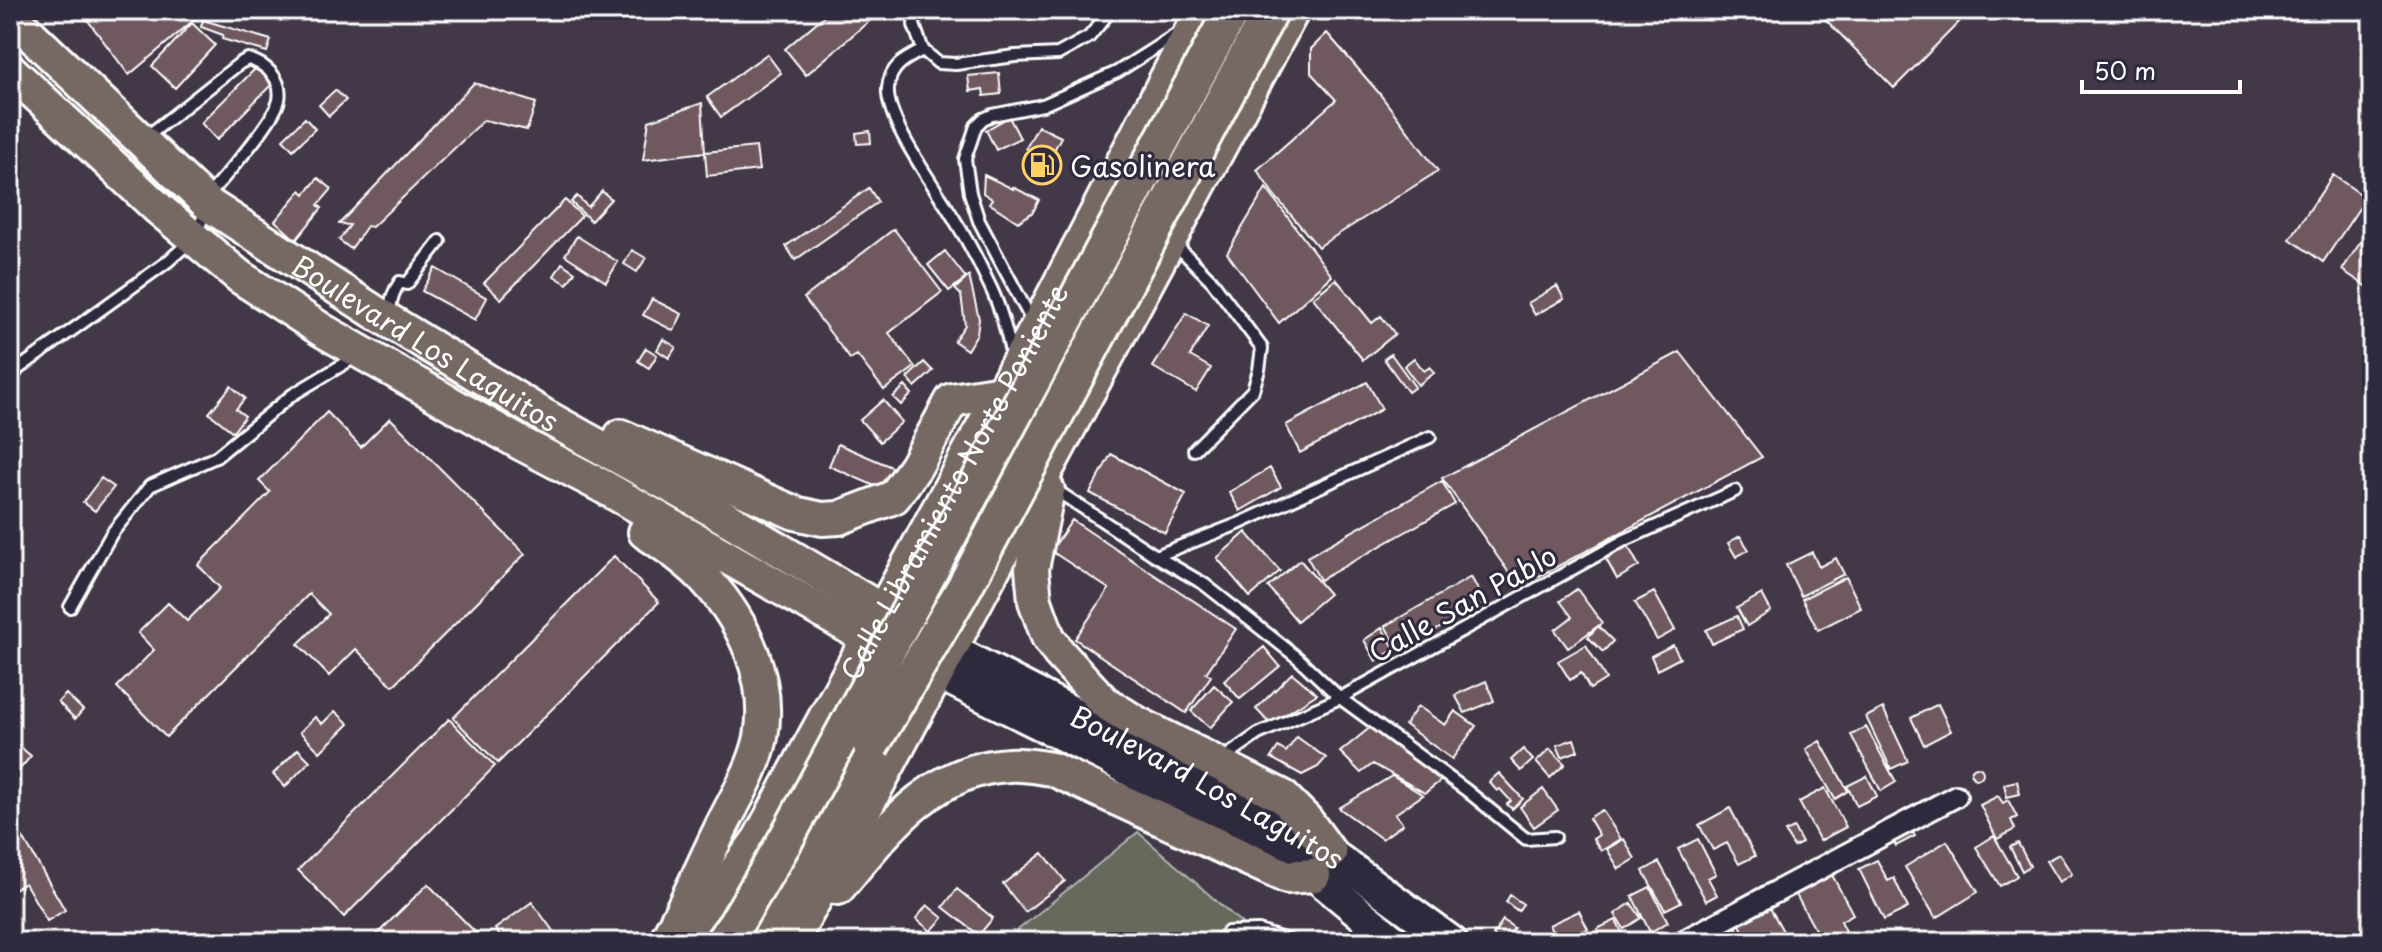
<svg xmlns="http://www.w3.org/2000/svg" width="2382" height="952" viewBox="0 0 2382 952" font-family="'Playpen Sans',sans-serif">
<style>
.green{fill:#666a5d;stroke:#b2b4ae;stroke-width:2}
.building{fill:#6f595e;stroke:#fff;stroke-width:2}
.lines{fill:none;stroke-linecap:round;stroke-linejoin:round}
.service-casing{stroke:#fff;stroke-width:16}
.minor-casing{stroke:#fff;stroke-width:26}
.secondary-casing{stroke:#fff;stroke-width:36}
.primary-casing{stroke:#fff;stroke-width:38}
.trunk-casing{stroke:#fff;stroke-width:40}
.service{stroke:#2f2a3d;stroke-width:10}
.minor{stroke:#2f2a3d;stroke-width:20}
.secondary{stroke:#2f2a3d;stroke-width:30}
.primary{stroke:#766964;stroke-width:32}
.trunk{stroke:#766964;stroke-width:34}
.trunk-bridge-casing{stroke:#fff;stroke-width:40;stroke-linecap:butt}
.trunk-bridge{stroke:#766964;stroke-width:34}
.labels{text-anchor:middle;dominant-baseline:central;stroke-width:6;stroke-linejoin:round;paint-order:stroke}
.poi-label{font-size:28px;fill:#fff;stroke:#2f2a3d;text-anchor:start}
.street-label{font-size:28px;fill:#fff;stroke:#2f2a3d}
</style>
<rect width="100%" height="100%" fill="#423847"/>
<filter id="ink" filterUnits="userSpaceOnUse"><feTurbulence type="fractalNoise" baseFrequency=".0125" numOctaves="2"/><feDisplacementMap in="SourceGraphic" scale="16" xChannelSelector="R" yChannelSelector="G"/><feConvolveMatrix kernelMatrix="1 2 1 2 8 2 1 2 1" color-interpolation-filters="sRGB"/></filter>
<g filter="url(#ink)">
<path class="green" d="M1138 832 1263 942H1003Z"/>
<path class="building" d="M73 10H127V15L146 16 201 14 129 75 86 18H73Z
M831 10H882L806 75 785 49Z
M1816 10H1971L1894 88Z
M203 20 271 40 267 52 222 39 223 35 201 27Z
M192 23 215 45 175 88 152 66Z
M1327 33 1379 93 1438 171 1318 247 1274 195 1257 170 1336 100 1311 73V49Z
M767 54 781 73 721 117 707 97Z
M257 67 273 83 217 140 201 123Z
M999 73 1001 94 984 96 983 89 970 91 968 76Z
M474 83 536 103 527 130 484 120 372 227 367 226 351 249 339 240 350 225 339 224Z
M335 90 346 100 329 116 319 105Z
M702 103 705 152 643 160 649 121Z
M1009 117 1020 138 996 150 986 130Z
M305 118 315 129 293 150 283 139Z
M1038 126 1061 137 1049 160 1026 148Z
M870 131 871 143 857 144 856 133Z
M756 147 759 170 707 176 705 152Z
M984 175 1013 189V187L1039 200 1033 212 1018 222 989 203 992 199 983 193Z
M2333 175 2366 198 2323 262 2290 239Z
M318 178 332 189 318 205 322 208 296 240 275 221 301 190 305 194Z
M869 188 878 202 795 260 786 246Z
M1266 188 1332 276 1279 323 1227 253Z
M602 191 611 199 591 221 571 202 577 196 588 207Z
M565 200 582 216 501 299 484 283Z
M2372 225V290L2342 270Z
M894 229 942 292 889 333 915 367 884 390 857 355 850 359 804 298Z
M577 236 618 262 606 282 565 255Z
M632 250 646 258 637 272 624 264Z
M945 251 966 278 949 291 928 265Z
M562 263 575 272 567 284 554 276Z
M435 268 487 298 475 320 422 291Z
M969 276 979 319 977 334 967 350 954 341 965 325 961 295 955 289Z
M1336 279 1372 323 1381 316 1395 334 1363 360 1313 298Z
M1557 286 1564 299 1535 315 1528 303Z
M652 299 682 314 674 331 643 315Z
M1186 313 1208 326 1190 356 1211 368 1196 392 1153 367Z
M663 339 676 347 669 358 657 350Z
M646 348 657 355 649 368 638 361Z
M1680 352 1762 457 1519 587 1442 478Z
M1391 354 1415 387 1408 392 1384 359Z
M1414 358 1424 371 1430 367 1434 373 1418 385 1404 366Z
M924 362 933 371 915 387 907 378Z
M1367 382 1382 409 1300 453 1286 425Z
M231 386 245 398 236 409 245 416 233 432 209 413Z
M905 386 912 394 901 405 893 397Z
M883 400 902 422 880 442 860 420Z
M327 412 361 447 390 418 525 554 393 686 356 649 329 676 298 644 329 614 309 594 166 737 117 687 154 650 138 633 168 603 187 621 220 588 198 565 270 492 259 481Z
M838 444 894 468 884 490 829 466Z
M1111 454 1186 494 1165 533 1090 493Z
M1270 468 1281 487 1240 511 1229 492Z
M101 478 114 487 95 511 83 502Z
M1442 481 1455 504 1320 580 1307 557Z
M1072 520 1236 629 1206 673 1211 676 1186 713 1075 639 1109 589 1051 551Z
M1246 532 1280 571 1250 597 1217 558Z
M1740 536 1749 550 1736 557 1728 543Z
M1628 546 1639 566 1617 579 1606 559Z
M1812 552 1819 567 1836 558 1844 574 1801 596 1786 565Z
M614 556 659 602 498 763 453 718Z
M1300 560 1329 594 1297 621 1268 587Z
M1471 577 1485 602 1400 651 1385 626Z
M1846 577 1861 608 1818 630 1802 599Z
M1577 589 1602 623 1568 648 1555 630 1572 617 1560 601Z
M1654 592 1675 630 1657 640 1635 602Z
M1762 594 1771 611 1747 626 1737 608Z
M1737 616 1743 629 1712 644 1706 630Z
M1598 626 1613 641 1603 652 1588 637Z
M1382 628 1395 649 1376 661 1364 640Z
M1586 645 1606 679 1590 689 1581 673 1570 680 1558 661Z
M1673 645 1680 658 1657 670 1651 656Z
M1264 647 1280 666 1240 699 1224 681Z
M1292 673 1317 694 1270 724 1256 709Z
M1486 681 1494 701 1465 713 1455 695Z
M1214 685 1233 702 1210 728 1191 711Z
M66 694 83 710 75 719 58 702Z
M1938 704 1951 731 1924 745 1911 718Z
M1418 706 1445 725 1455 711 1476 726 1452 759 1405 725Z
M1883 708 1908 761 1891 769 1866 717Z
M335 711 349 724 320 752 300 732 315 717 322 724Z
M449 719 495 766 344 917 298 870Z
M1372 726 1444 778 1425 793 1373 764 1361 773 1340 752Z
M1866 727 1896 782 1881 791 1851 735Z
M1297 737 1326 758 1318 767 1302 775 1271 758 1278 747 1286 752Z
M1574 739 1578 751 1562 757 1557 745Z
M13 741 31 756 10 781V744Z
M1820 741 1848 791 1835 799 1806 749Z
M298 749 310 761 285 787 273 774Z
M1523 749 1533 760 1521 771 1511 760Z
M1550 749 1565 764 1550 778 1536 762Z
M1971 773a6 6 0 1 1 12 0a6 6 0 1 1-12 0Z
M1499 773 1523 799 1512 809 1507 804 1511 801 1500 789 1497 791 1489 782Z
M1392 776 1423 795 1395 814 1403 824 1382 839 1339 808Z
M1867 776 1877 796 1857 806 1847 786Z
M2017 781 2020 794 2007 797 2004 784Z
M1825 788 1846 827 1820 841 1799 802Z
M1543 789 1558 810 1534 827 1520 807Z
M1998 796 2003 803 2008 800 2017 817 2011 820 2015 829 1997 839 1980 805Z
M1730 808 1755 856 1739 864 1727 843 1713 850 1699 825Z
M1602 810 1621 839 1601 851 1593 839 1599 835 1589 818Z
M1908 824 1915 836 1896 846 1890 834Z
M1794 828 1802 843 1794 847 1785 832Z
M22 836 65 910 47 921 25 883 14 889 10 883V843Z
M1994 836 2017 876 2000 886 1976 847Z
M1624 839 1635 859 1619 869 1607 849Z
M1698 839 1716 874 1708 878 1717 895 1706 901 1678 849Z
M1947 841 1978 892 1936 918 1905 867Z
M2018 843 2030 866 2022 871 2010 847Z
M1043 853 1065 881 1025 912 1003 884Z
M2059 854 2072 874 2059 882 2046 861Z
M1877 860 1888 881 1894 878 1908 908 1884 920 1859 869Z
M1659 862 1681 902 1665 910 1643 871Z
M1832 875 1853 914 1841 921 1851 942H1822L1796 895Z
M428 884 482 939 479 942H369Z
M1650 887 1668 922 1650 932 1632 896Z
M957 889 993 918 979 935 943 907Z
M1510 895 1523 904 1518 911 1506 902Z
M532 902 561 942H504L495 929Z
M1631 903 1641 918 1624 929 1615 914Z
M927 905 943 918 931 931 916 919Z
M1769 906 1789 942H1749L1739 923Z
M1579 911 1588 929 1584 931 1589 942H1557L1549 925Z
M1503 920 1514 928 1504 942H1502L1493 935Z
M1616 920 1626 940 1622 942H1603L1597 929Z
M1735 925 1745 942H1712L1710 939Z"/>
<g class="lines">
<defs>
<path id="service" d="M916 10 914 25 923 50 938 63 956 64 1015 56 1058 54 1089 37 1111 10
M923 50C905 59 890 66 888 88 885 120 936 188 953 217 966 238 978 260 988 282 1000 305 1007 332 1012 357
M145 138 240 63 248 59C266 64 283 79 279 100 274 122 225 176 208 196
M1173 242 1212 281 1262 348 1259 370 1253 390 1194 450
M391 315C389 303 393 292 400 282L407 284 440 241
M1032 321 979 221 970 193 965 159 976 126 983 119 992 115 1043 105 1117 72 1177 34
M10 381 18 369 167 262 193 239 208 207
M1054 489 1156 556 1204 584 1298 658 1340 698 1466 790 1526 839 1555 837
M1156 556 1238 524 1430 437
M70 607 112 533 150 486 216 457 292 395 357 356
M1221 760 1258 734 1340 698 1623 541 1735 491
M1219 942 1228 932 1259 931 1293 942"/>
<path id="minor" d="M1682 942 1956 796"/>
<g id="secondary">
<path id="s1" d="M950 649 1182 768 1330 853 1452 942"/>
<path d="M937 673 1104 756 1314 875 1395 942"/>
</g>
<g id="primary">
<path id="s2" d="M10 15 209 205 373 311 543 415 694 499 883 611 950 649"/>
<path d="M10 70 159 209 240 277 322 330 522 444 604 487 868 638 937 673"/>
<path d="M621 436 795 513 822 519 839 518 894 497 916 466 952 400 1001 392"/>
<path d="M1048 490 1032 569 1035 601 1048 637 1059 653 1104 702 1137 723 1282 796 1306 820 1330 853"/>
<path d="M645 532C667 547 689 561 707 581 745 623 771 680 761 737 754 771 733 802 719 832 701 869 685 907 665 942"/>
<path d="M838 888C885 832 930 769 1009 765 1023 764 1038 767 1052 769L1287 877 1314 875"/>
<path id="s3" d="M684 942 759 839 1036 329 1202 10"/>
<path d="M791 942 860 818 1293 10"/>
</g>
<path id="trunk" d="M761 942 789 899 871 746"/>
</defs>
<use href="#service" class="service-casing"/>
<use href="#minor" class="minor-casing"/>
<use href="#secondary" class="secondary-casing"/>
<use href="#primary" class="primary-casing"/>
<use href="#trunk" class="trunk-casing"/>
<use href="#service" class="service"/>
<use href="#minor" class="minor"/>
<use href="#secondary" class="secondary"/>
<use href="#primary" class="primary"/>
<use href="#trunk" class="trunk"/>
<defs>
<path id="trunk-bridge" d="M871 746 965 586 1271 10
M722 942 735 925 786 839 1232 10"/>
</defs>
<use href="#trunk-bridge" class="trunk-bridge-casing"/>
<use href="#trunk-bridge" class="trunk-bridge"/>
</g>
</g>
<defs>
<symbol id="fuel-ring" viewBox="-11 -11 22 22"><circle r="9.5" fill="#2f2a3d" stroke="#ffd166" stroke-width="1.5"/><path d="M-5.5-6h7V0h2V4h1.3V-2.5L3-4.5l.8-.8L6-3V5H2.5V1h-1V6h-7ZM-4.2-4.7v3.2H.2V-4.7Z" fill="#ffd166"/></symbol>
</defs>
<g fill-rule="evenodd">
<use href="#fuel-ring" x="1020" y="143" width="44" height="44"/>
</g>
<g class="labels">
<g class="poi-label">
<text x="1070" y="165">Gasolinera</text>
</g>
<g class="street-label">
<text stroke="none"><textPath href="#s2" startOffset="532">Boulevard Los Laguitos</textPath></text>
<text stroke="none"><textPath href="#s3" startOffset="534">Calle Libramiento Norte Poniente</textPath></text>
<text transform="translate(1462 603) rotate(-29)">Calle San Pablo</text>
<text stroke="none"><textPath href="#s1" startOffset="292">Boulevard Los Laguitos</textPath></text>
</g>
</g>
<rect width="2382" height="952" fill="none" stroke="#2f2a3d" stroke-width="40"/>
<rect x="20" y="20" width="2342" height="912" fill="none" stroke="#fff" stroke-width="3" filter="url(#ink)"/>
<path d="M2082 80v12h158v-12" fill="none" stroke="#ffffff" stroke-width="4"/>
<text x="2094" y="80" font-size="24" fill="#ffffff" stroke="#2f2a3d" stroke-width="6" paint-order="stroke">50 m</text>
</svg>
